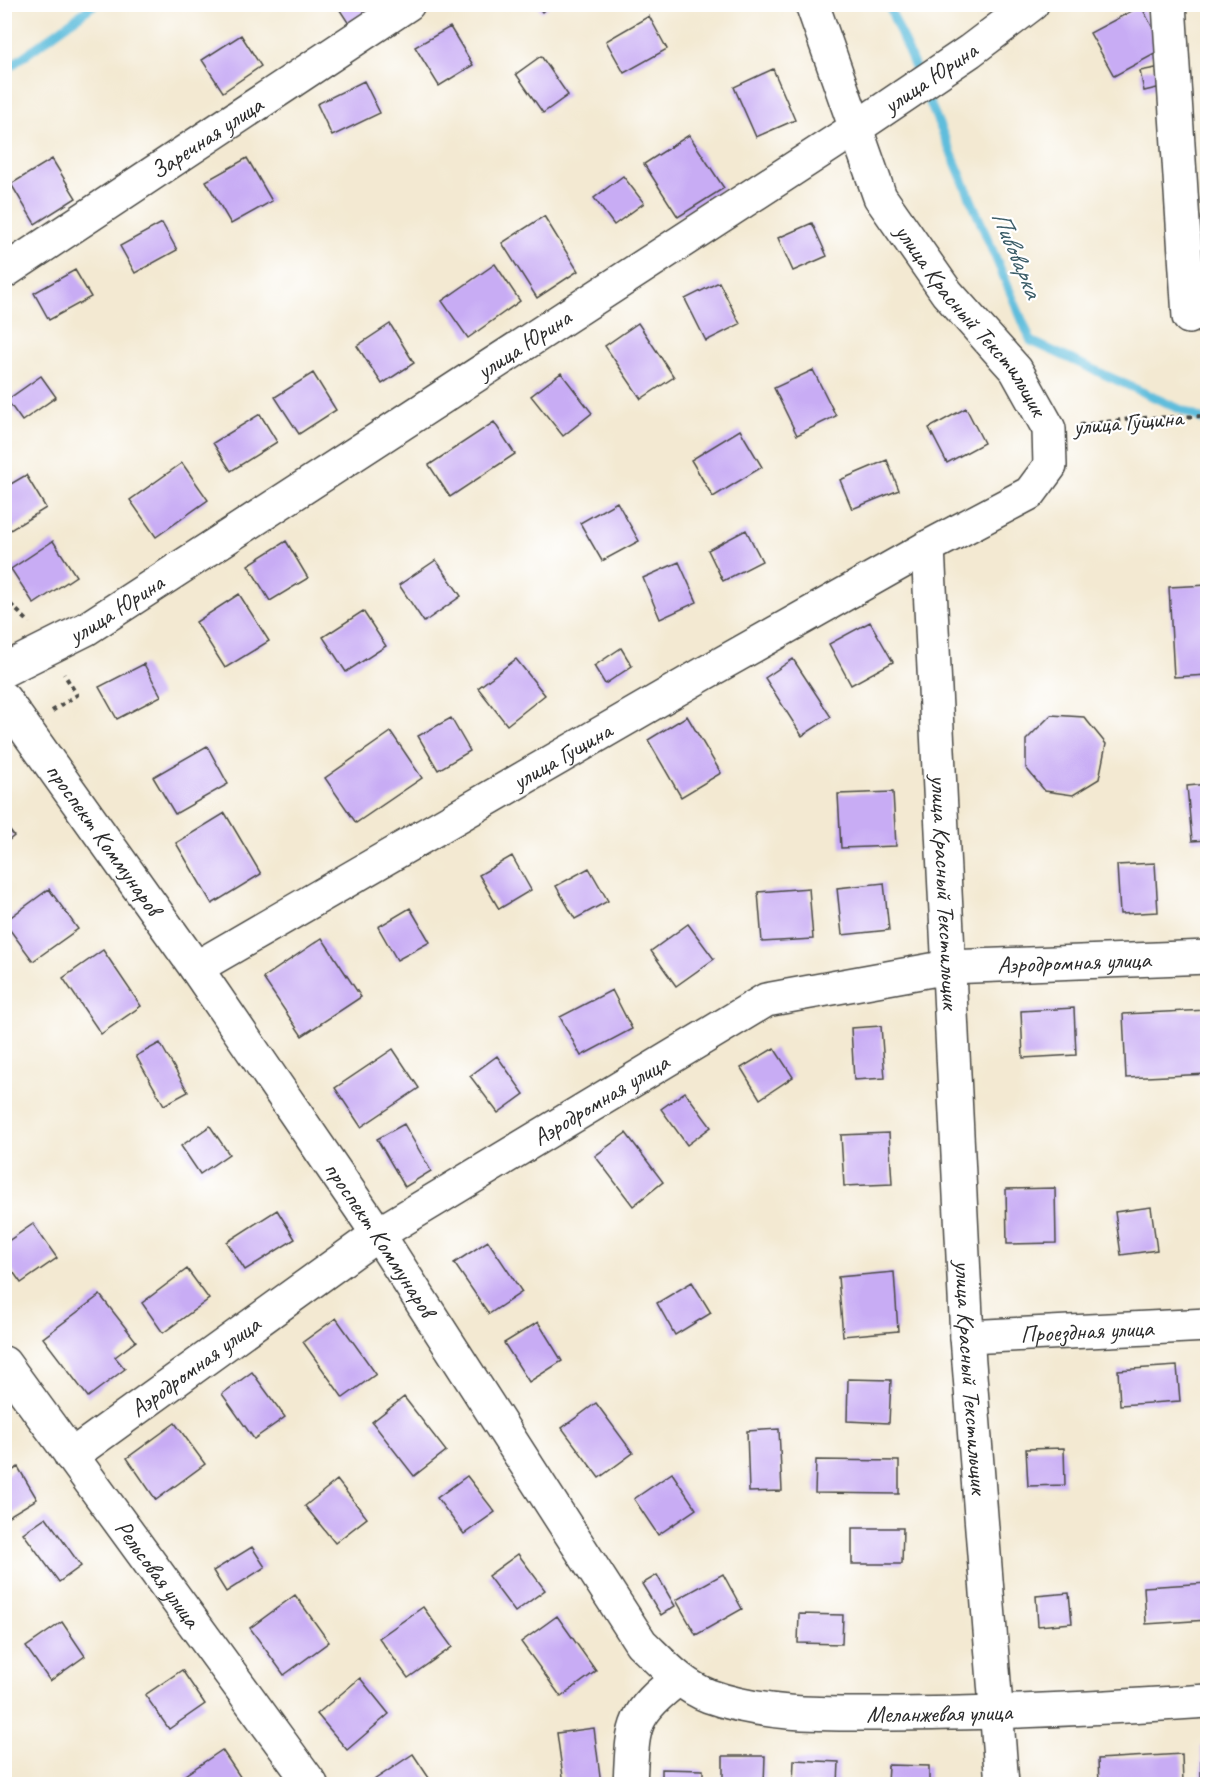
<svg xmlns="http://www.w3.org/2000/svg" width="1212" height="1789" viewBox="0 0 1212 1789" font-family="Caveat,sans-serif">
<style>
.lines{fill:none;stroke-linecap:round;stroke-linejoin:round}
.stream{stroke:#5ebddc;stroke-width:9}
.building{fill:#c8acf4}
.minor-casing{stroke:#494844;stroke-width:36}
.path{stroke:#494844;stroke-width:4;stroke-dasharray:4.5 4.5;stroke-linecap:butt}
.minor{stroke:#fff;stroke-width:33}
.labels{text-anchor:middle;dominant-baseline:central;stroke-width:4.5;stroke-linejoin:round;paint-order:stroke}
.street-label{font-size:24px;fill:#2b2b2b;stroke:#fff}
.water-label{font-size:26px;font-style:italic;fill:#3d5e69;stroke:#fff}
</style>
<rect width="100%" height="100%" fill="#fff"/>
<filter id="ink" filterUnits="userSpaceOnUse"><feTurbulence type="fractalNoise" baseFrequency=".0167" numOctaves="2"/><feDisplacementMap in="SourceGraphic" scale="12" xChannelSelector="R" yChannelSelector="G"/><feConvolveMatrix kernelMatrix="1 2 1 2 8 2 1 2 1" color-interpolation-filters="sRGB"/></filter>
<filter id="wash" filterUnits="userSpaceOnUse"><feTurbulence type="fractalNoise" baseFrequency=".008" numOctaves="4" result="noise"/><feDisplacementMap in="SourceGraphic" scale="24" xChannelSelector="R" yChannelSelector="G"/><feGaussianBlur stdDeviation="1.35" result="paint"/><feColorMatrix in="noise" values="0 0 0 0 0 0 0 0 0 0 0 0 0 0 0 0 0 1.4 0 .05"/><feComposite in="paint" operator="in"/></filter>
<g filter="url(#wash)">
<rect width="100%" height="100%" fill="#f3e9d2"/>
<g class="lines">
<path class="stream" d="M888 4 1031 341 1208 422
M4 71 95 4"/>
</g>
<g id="blocks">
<path class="building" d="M336 4H378L349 24Z
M536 4H552L542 12Z
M1141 6 1164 49 1114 76 1090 33Z
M649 16 667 49 624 73 606 41Z
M450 27 473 65 439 86 415 47Z
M241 35 261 66 223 92 202 60Z
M541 56 568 95 543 113 516 74Z
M1166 66 1170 85 1144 91 1140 71Z
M773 69 795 120 756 137 734 87Z
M364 81 380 113 332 136 317 104Z
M689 135 724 188 678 217 644 164Z
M247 158 272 201 231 224 206 181Z
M52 159 76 198 35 224 11 184Z
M623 176 644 203 614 225 594 198Z
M544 216 578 271 537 298 502 243Z
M162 223 177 250 135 273 120 246Z
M812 223 827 256 793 271 778 238Z
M495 264 520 301 468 338 442 301Z
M75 270 91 297 49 320 34 293Z
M719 282 740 324 706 341 685 299Z
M638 323 674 377 641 399 605 346Z
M390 324 414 363 382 384 357 346Z
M813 370 836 416 797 435 774 388Z
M313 373 336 410 299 434 275 397Z
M561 373 592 413 563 436 531 396Z
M41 376 56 397 22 421 7 400Z
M966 408 984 443 947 463 929 428Z
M260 414 277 442 231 471 213 443Z
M494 422 515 454 450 497 429 465Z
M740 430 762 467 713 497 691 460Z
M887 460 899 490 852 509 840 480Z
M182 463 208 500 156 537 130 500Z
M26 475 46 508 4 534V488Z
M617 502 639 541 602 561 580 523Z
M746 530 762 561 723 581 708 550Z
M53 541 76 576 34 604 11 569Z
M286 541 308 578 270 601 248 565Z
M436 560 461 596 424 622 399 585Z
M679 562 697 602 660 619 643 578Z
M1208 585V675L1174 677 1169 587Z
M239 594 269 641 225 668 196 622Z
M363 611 386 646 346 672 323 637Z
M870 622 893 662 851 685 829 644Z
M621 648 632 666 605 684 594 666Z
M516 659 545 695 507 725 478 688Z
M793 659 831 717 802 736 765 678Z
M144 664 161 696 117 719 99 687Z
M1051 715 1084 717 1106 744 1099 779 1073 795 1045 791 1026 768V740Z
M687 716 721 773 681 797 648 740Z
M451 718 470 751 438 770 418 736Z
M391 732 422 778 356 823 325 778Z
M207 746 228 784 175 814 153 777Z
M1208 784V840L1192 841 1187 786Z
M893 792 896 846 841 848 838 794Z
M225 813 261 874 212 904 176 843Z
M4 823 14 836 4 844Z
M512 856 531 890 499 909 479 875Z
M1155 863 1158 912 1120 914 1117 865Z
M589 868 608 901 575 919 556 886Z
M884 883 889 930 842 935 837 888Z
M809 888 813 939 762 942 758 892Z
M49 889 78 929 33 961 4 922Z
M410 908 430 942 397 960 378 927Z
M688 924 714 959 676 986 651 951Z
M322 938 361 997 302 1036 263 978Z
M103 950 141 1006 101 1034 63 978Z
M612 990 632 1029 581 1056 560 1017Z
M1074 1008 1076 1055 1023 1058 1021 1011Z
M1208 1010V1074L1126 1078 1123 1014Z
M881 1026 885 1078 854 1080 851 1028Z
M160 1043 188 1092 164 1105 136 1056Z
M774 1048 793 1077 760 1099 741 1068Z
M393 1049 419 1088 361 1127 335 1088Z
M497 1056 524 1094 498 1113 470 1076Z
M685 1092 711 1127 687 1145 661 1109Z
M404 1124 431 1171 405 1187 377 1139Z
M210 1126 229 1154 200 1174 181 1146Z
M626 1133 663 1182 633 1206 595 1156Z
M889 1133 892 1184 844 1186 841 1135Z
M1055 1188 1056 1243 1007 1244 1006 1189Z
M1151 1207 1157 1250 1121 1255 1115 1212Z
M277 1210 295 1239 245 1270 227 1242Z
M33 1224 57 1258 21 1283 4 1259V1244Z
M488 1241 522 1292 489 1314 454 1263Z
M187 1269 209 1299 163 1333 142 1303Z
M894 1272 898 1331 843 1336 838 1277Z
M692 1282 711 1313 675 1335 657 1303Z
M100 1295 136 1341 115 1357 125 1369 88 1397 43 1338Z
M336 1318 376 1374 343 1398 303 1342Z
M538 1322 562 1361 529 1382 504 1343Z
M1177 1366 1180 1401 1120 1405 1118 1370Z
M252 1372 285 1417 254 1439 222 1394Z
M848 1379 891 1380 889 1423 847 1421Z
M404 1397 446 1451 414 1476 372 1422Z
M596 1403 633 1453 599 1478 562 1428Z
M175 1423 205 1464 156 1500 127 1458Z
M779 1429 782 1491 749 1492 747 1431Z
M1064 1448 1065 1485 1028 1486 1026 1449Z
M816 1460 899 1461V1494L815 1493Z
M18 1467 37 1499 4 1519V1476Z
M672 1473 696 1509 658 1535 634 1499Z
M467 1476 495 1512 464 1534 437 1498Z
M337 1480 367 1518 335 1543 305 1506Z
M46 1517 81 1566 59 1582 23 1533Z
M852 1528H903L902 1564H852Z
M252 1547 265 1567 226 1592 213 1571Z
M518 1554 545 1590 515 1612 488 1576Z
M723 1574 742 1609 696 1635 676 1600Z
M657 1575 675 1606 661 1615 642 1584Z
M1208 1583V1620L1146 1624 1144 1587Z
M1069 1593 1072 1623 1038 1626 1036 1596Z
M295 1595 329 1642 284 1675 250 1628Z
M423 1607 452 1647 408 1678 379 1638Z
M799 1614 843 1615 842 1644 798 1643Z
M557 1616 596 1671 561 1697 521 1642Z
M62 1622 85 1656 50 1681 26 1647Z
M182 1670 205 1704 169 1729 145 1695Z
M360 1678 389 1714 347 1750 317 1714Z
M594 1728 601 1784H564L557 1733Z
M1201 1746H1208V1784H1201Z
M222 1750 245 1784H192L185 1775Z
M413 1754 433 1784H368Z
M1182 1754 1183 1784H1099L1098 1759Z
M723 1756H765L764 1784H723Z
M794 1760 839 1762 838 1784H793Z
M888 1765 929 1766V1784H887Z
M662 1769 703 1770V1784H662Z"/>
</g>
</g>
<g filter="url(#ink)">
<use href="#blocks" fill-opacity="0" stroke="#494844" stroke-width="1.5"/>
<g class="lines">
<defs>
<g id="minor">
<path id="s1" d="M812 4 880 197 947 293 1016 370 1049 429 1050 466 1030 493 928 547 967 1337 1002 1784"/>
<path d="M1169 4 1189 317"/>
<path id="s2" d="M4 272 408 4"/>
<path id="s3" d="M4 670 86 629 856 128 970 51 1032 4"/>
<path id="s4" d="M4 699 196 968 378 1234 641 1643C662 1663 682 1686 709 1696 765 1716 826 1714 885 1714 993 1714 1100 1708 1208 1701"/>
<path id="s5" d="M196 968 705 673 928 547"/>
<path id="s6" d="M967 1337 1208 1325"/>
<path id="s7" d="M4 1363 311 1784"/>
<path id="s8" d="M71 1456 378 1234 766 1000 948 967 1208 957"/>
<path d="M630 1784C633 1727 630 1715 678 1679"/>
</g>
</defs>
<use href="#minor" class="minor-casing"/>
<path class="path" d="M1080 425 1139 418 1208 416
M4 598 30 623
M52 711 77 695 64 674"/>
<use href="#minor" class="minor"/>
</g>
</g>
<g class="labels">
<g class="street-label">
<text stroke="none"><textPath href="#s3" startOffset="1100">улица Юрина</textPath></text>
<text stroke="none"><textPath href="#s2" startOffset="243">Заречная улица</textPath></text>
<text stroke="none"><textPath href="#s1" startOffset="358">улица Красный Текстильщик</textPath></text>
<text stroke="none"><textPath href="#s3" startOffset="614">улица Юрина</textPath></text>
<text transform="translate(1128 422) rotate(-5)">улица Гущина</text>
<text stroke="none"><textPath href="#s3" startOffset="128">улица Юрина</textPath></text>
<text stroke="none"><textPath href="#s5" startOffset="423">улица Гущина</textPath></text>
<text stroke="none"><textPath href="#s4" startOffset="172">проспект Коммунаров</textPath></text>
<text stroke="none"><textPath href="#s1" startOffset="1024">улица Красный Текстильщик</textPath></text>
<text stroke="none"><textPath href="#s8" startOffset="1143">Аэродромная улица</textPath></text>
<text stroke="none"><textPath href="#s8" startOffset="639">Аэродромная улица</textPath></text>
<text stroke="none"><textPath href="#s4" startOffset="658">проспект Коммунаров</textPath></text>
<text stroke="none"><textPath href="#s6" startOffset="120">Проездная улица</textPath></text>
<text stroke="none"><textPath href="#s8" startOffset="153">Аэродромная улица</textPath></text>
<text stroke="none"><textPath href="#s1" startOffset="1510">улица Красный Текстильщик</textPath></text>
<text stroke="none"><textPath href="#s7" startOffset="261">Рельсовая улица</textPath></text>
<text stroke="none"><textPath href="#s4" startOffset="1458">Меланжевая улица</textPath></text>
</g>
<g class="water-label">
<text transform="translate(1017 254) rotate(67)">Пивоварка</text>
</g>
</g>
<rect width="1212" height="1789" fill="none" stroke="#fff" stroke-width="24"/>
</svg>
